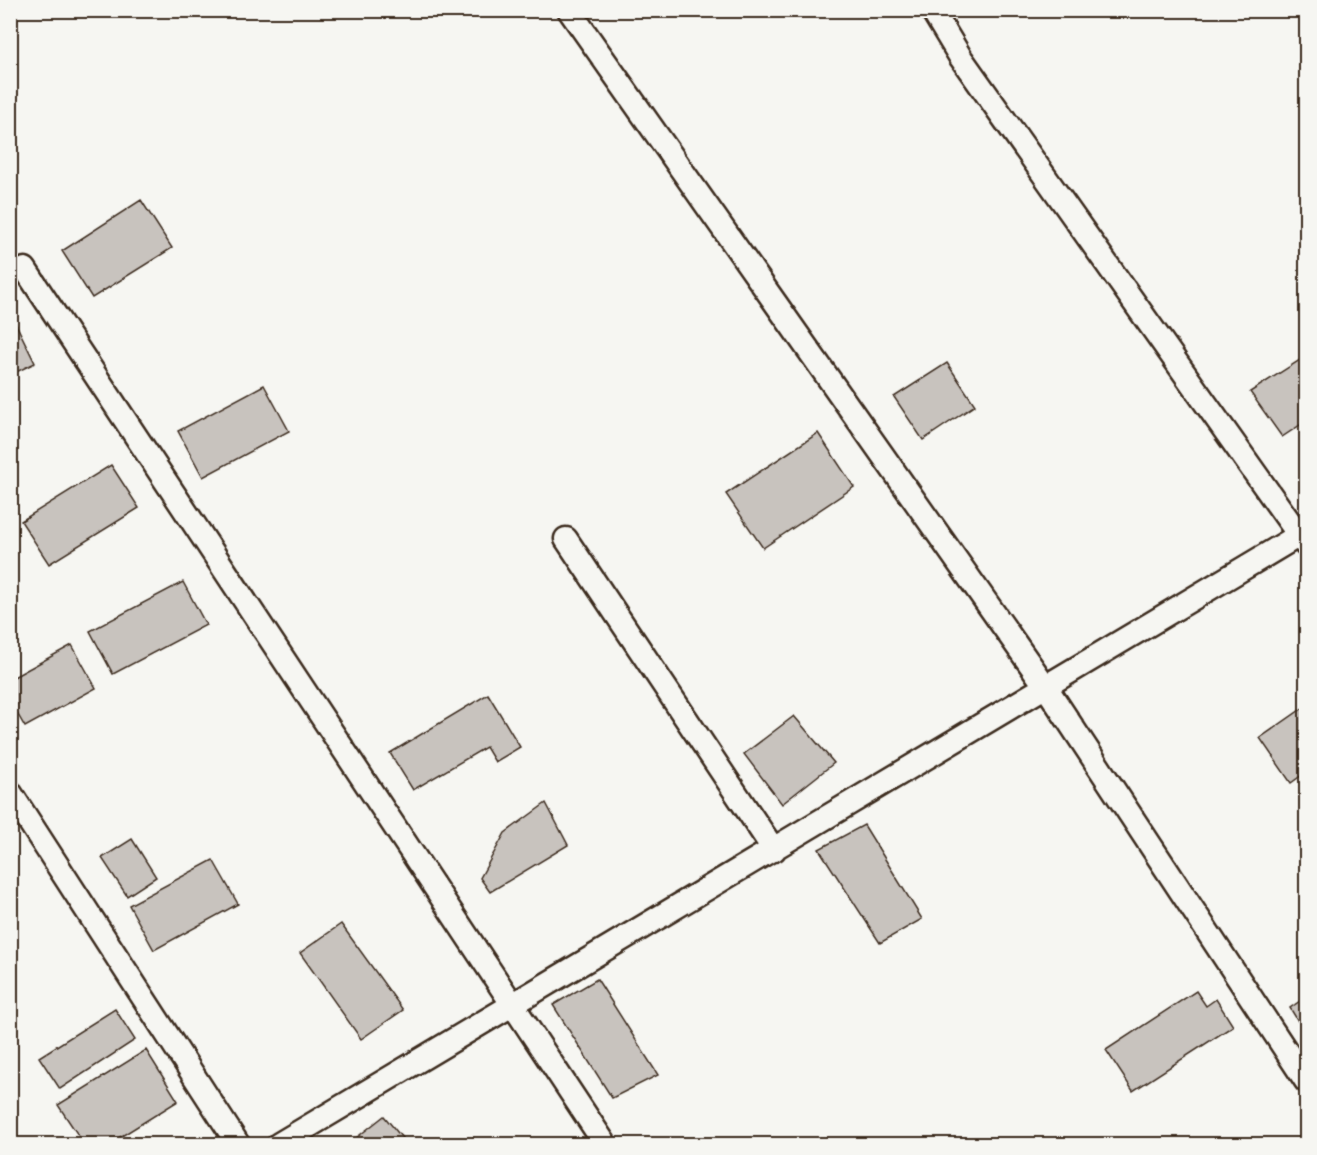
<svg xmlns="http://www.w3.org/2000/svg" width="1317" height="1155" viewBox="0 0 1317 1155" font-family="'Patrick Hand',sans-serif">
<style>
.building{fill:#c8c3be;stroke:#3b2a1e;stroke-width:1.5}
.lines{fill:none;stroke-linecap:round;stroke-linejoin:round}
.minor-casing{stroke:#3b2a1e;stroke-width:27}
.minor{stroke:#f6f6f2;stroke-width:22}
</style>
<rect width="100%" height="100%" fill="#f6f6f2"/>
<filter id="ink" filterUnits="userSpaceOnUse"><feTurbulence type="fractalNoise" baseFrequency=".0167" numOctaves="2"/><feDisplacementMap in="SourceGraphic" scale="12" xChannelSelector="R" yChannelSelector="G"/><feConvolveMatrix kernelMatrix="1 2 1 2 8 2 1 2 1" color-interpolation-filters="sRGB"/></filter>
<g filter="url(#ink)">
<path class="building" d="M141 200 172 248 92 298 62 251Z
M14 320 35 363 10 375V322Z
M1306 356V421L1282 437 1250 392Z
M947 363 975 405 923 440 894 397Z
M264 385 289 431 203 477 178 431Z
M818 433 854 487 763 548 726 494Z
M111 465 139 508 49 564 21 521Z
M183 582 206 625 113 674 90 631Z
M72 645 96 688 25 727 10 701V679Z
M488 694 520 747 495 762 486 747 413 790 390 753Z
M1306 706V772L1291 783 1260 738Z
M794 716 834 763 782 804 744 754Z
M546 803 568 845 490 892 480 878 505 833Z
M864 825 922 919 880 943 819 849Z
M132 839 156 877 127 896 102 858Z
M213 860 238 904 154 950 129 905Z
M341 924 403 1010 361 1039 300 953Z
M597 979 658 1075 612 1098 553 1005Z
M1196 991 1206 1006 1216 999 1233 1026 1133 1091 1106 1050Z
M1306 997V1034L1290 1008Z
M115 1009 135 1040 60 1089 39 1057Z
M146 1050 178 1101 109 1144H84L58 1105Z
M384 1116 407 1144H353L351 1142Z"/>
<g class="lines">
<defs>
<path id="minor" d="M569 10 1046 687 1306 1081
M932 10 961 58 1306 545
M25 269 605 1144
M566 539 774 850
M10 792 238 1144
M279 1144 1306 531"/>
</defs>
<use href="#minor" class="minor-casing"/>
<use href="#minor" class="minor"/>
</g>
</g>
<rect width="1317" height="1155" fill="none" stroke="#f6f6f2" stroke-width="36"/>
<rect x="18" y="18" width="1281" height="1119" fill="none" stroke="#3b2a1e" stroke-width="2" filter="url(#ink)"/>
</svg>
